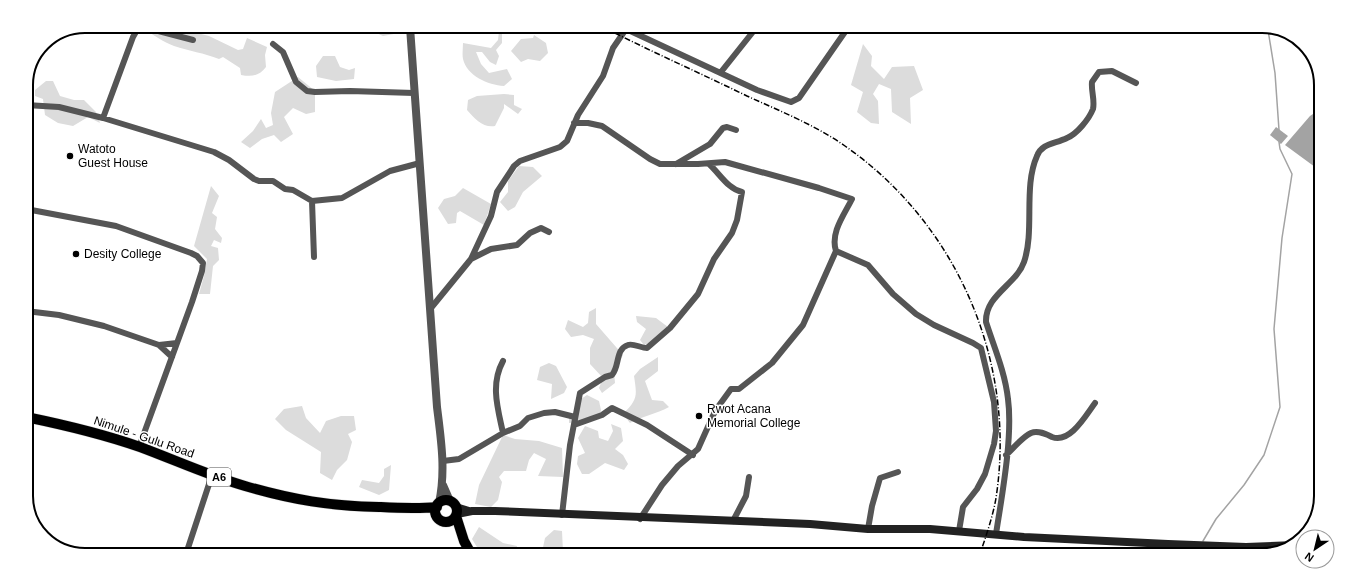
<svg xmlns="http://www.w3.org/2000/svg" width="1347" height="581" viewBox="0 0 1347 581" font-family="Arial,sans-serif">
<style>
.green{fill:#dcdcdc}
.water{fill:#a3a3a3}
.lines{fill:none;stroke-linecap:round;stroke-linejoin:round}
.stream{stroke:#a3a3a3;stroke-width:1.5}
.primary-casing{stroke:#dbdbdb;stroke-width:11}
.minor{stroke:#555;stroke-width:6}
.tertiary{stroke:#555;stroke-width:8}
.secondary{stroke:#222;stroke-width:8}
.primary{stroke:#000;stroke-width:10}
.rail{stroke:#000;stroke-width:1.5;stroke-dasharray:6 2 1 2;stroke-linecap:butt}
.poi-dot{fill:#000;stroke:#fff;stroke-width:1.5}
.labels{text-anchor:middle;dominant-baseline:central;stroke-width:3;stroke-linejoin:round;paint-order:stroke}
.shield{fill:#fff;stroke:#4c4c4c;stroke-width:1}
.shield-label{font-size:11px;font-weight:bold;fill:#000}
.poi-label{font-size:12px;fill:#000;stroke:#fff;text-anchor:start}
.street-label{font-size:12px;fill:#000;stroke:#fff}
.rim{fill:none;stroke:#000;stroke-width:2}
</style>
<rect width="100%" height="100%" fill="#fff"/>
<path class="green" d="M123 26H169L209 36 238 50 243 49 247 38 267 47 265 55 266 67C259 76 252 77 241 75L240 68 223 57 219 59C204 53 189 51 174 46 163 42 154 35 144 29L136 33 129 32Z
M363 27H398L399 33 383 36Z
M494 27 507 28V29L502 34V43L496 50 499 56 496 65 490 62 482 52H476L481 64 489 73 507 69 512 79 504 86C488 85 467 76 463 59 462 54 463 48 463 43L491 48 498 40 499 31Z
M534 35 546 43 548 53 540 61 528 59 521 62 511 51 521 39 533 38Z
M863 44 872 56 871 66 884 79 892 67 914 66 923 90 910 98 911 124 892 112 891 89 879 84 873 94 878 101 879 124 871 123 857 112 863 92 851 85Z
M323 56H335L340 67 349 70 355 68 354 79 336 81 317 77 316 66Z
M298 77 315 91V112L306 114 293 108 284 117 293 134 281 142 274 135 262 139 250 148 241 142 253 131 261 119 266 128 273 125 271 113 275 92Z
M46 81H53L60 96 74 100H84L96 112 100 123 88 117 73 126 58 123 45 115 43 99 35 96V90Z
M504 94 514 95V105L522 109 518 114 504 104V108L495 126C483 128 475 119 467 110L468 100 477 96Z
M519 166 533 167 542 176 523 192 515 207 508 211 500 202 508 192V181Z
M211 186 219 196 212 213 217 217 215 229 222 238 221 243 214 240 211 246 218 248 219 260 213 266 210 294H199L204 276 207 259 194 246Z
M463 188 491 204 484 225 460 211 457 213 456 223 448 224 438 208 444 199 455 196Z
M596 308V324L623 355 614 371 615 383 602 393 599 388 603 378 590 364V348L594 339 583 335 571 337 565 329 568 320 583 327 588 323 589 312Z
M636 316 656 318 668 327 654 341 644 345 640 340 646 329 637 322Z
M658 357V371L645 381 652 400 663 401 669 407C656 414 643 416 630 423L623 414C638 399 637 396 634 376L640 369Z
M549 363 556 366 567 387 564 393 551 399 552 384 537 380 540 367Z
M587 395 599 401 601 410 600 417 582 422 569 423V416L578 411 581 399Z
M302 406 306 418 320 433 326 421 341 416H354L356 430 348 434 352 442 347 460 337 470 332 480 320 473 321 452 286 430 275 419 284 409Z
M611 424 621 428 623 441 615 449 623 455 628 464 624 470 605 463 589 474H582L577 464 578 456 585 453 578 438 585 426 598 431 599 438 608 441 613 431Z
M503 435 515 439 539 441 562 448 563 477 538 476 546 459 534 453 529 460 526 471H504L499 477 502 482 498 500 491 507 475 504 479 485Z
M391 465 389 490 379 495 359 487 362 480 379 483 384 476V469Z
M479 527 503 543 517 546 516 552H480L472 539Z
M554 530 562 531 563 552H542L545 538Z"/>
<path class="water" d="M1316 112H1321L1320 164 1315 167 1285 145 1310 116Z
M1276 127 1288 136 1281 144 1270 135Z"/>
<g class="lines">
<path class="stream" d="M1268 30 1275 73 1279 130
M1203 541 1216 519 1244 485 1264 455 1280 407 1274 329 1282 238 1292 174 1280 149 1279 142
M1199 555H1200"/>
<defs>
<path id="primary" d="M26 417C65 425 103 434 140 447 175 460 210 476 245 486 293 500 330 506 379 507 399 508 417 509 437 507
M435 511a11 11 0 1 1 22 0a11 11 0 1 1-22 0Z
M456 516 464 541 470 552"/>
</defs>
<use href="#primary" class="primary-casing"/>
<path class="minor" d="M273 44 283 52 296 82 307 91 315 92 350 91 414 93
M721 72 756 28
M26 105 59 107 103 118 214 152 229 160 254 179 259 181H273L285 189 293 190 312 201 342 198 390 171 420 163
M103 118 133 37 137 30 147 28 193 40
M574 123H588L602 126 650 159 660 164H698L725 162 819 188 852 199C844 215 830 233 836 251L868 265 893 294 916 314 934 325 973 343 981 348 994 402 996 431 994 444 985 474 977 489 963 507 959 531
M676 164 710 144 723 128 727 127 736 130
M312 201 314 257
M26 209 116 226 191 253 197 256 203 263 202 271 192 302 139 447
M471 259 491 216 497 192 514 166 520 161 560 147 567 141 578 115 603 76 613 48 626 29 757 90 791 102 799 98 847 29
M431 308 471 259 491 249 517 245 530 233 541 228 549 232
M26 311 59 315 104 326 159 345 172 357
M159 345 177 343
M574 425 602 415 612 408 647 425 693 455
M503 433 520 426 528 418 544 413 555 412 575 417
M1006 455C1013 449 1022 437 1031 433 1038 430 1046 434 1052 437 1070 444 1086 415 1095 403
M443 461 459 459 503 433C498 409 490 385 503 361
M562 515 570 445 580 393 605 377 612 375C620 366 615 349 628 345 633 343 641 348 647 348L670 328 698 294 714 259 732 233 737 220 742 192C728 189 720 174 709 164
M640 519 662 485 678 466 698 449 715 411 731 389H739L772 363 803 325 836 251
M733 521 746 496 749 477
M868 529 872 506 880 478 898 472
M996 534C1002 495 1013 436 1008 399 1005 372 994 347 986 322 985 295 1016 285 1024 262 1035 230 1023 187 1037 156 1042 143 1055 144 1067 138 1077 134 1089 119 1093 109 1095 100 1091 91 1092 82L1099 72 1112 71 1136 83
M187 551 212 475"/>
<path class="tertiary" d="M410 27 437 407C441 439 446 471 439 503
M443 485 450 501"/>
<path class="secondary" d="M456 507 469 511
M457 514 472 511H495L810 524 868 529H930L1024 537 1168 544 1246 547 1295 545"/>
<use href="#primary" class="primary"/>
<path class="rail" d="M605 28C652 52 700 73 747 96 780 111 815 125 845 146 957 224 1017 362 996 498 993 516 986 536 980 554"/>
</g>
<g class="poi-dot">
<circle cx="70" cy="156" r="4"/>
<circle cx="76" cy="254" r="4"/>
<circle cx="699" cy="416" r="4"/>
</g>
<g class="labels">
<rect class="shield" x="207" y="468" width="24" height="18" rx="3"/>
<g class="shield-label">
<text x="219" y="477">A6</text>
</g>
<g class="poi-label">
<text x="78" y="149">Watoto<tspan x="78" dy="14">Guest House</tspan></text>
<text x="84" y="254">Desity College</text>
<text x="707" y="409">Rwot Acana<tspan x="707" dy="14">Memorial College</tspan></text>
</g>
<g class="street-label">
<text transform="translate(144 437) rotate(19)">Nimule - Gulu Road</text>
</g>
</g>
<path d="M0 0H1347V581H0ZM85 33H1262A52 52 0 0 1 1314 85V496A52 52 0 0 1 1262 548H85A52 52 0 0 1 33 496V85A52 52 0 0 1 85 33Z" fill="#fff" fill-rule="evenodd"/>
<path class="rim" d="M85 33H1262A52 52 0 0 1 1314 85V496A52 52 0 0 1 1262 548H85A52 52 0 0 1 33 496V85A52 52 0 0 1 85 33Z"/>
<g transform="translate(1315 549) rotate(215)"><circle r="19" fill="#ffffff" stroke="#999999"/>
<path d="M0-3L7 15L0 10L-7 15Z" fill="#000000"/>
<text y="-6" font-size="11" font-weight="bold" text-anchor="middle" fill="#000000">N</text>
</g>
</svg>
